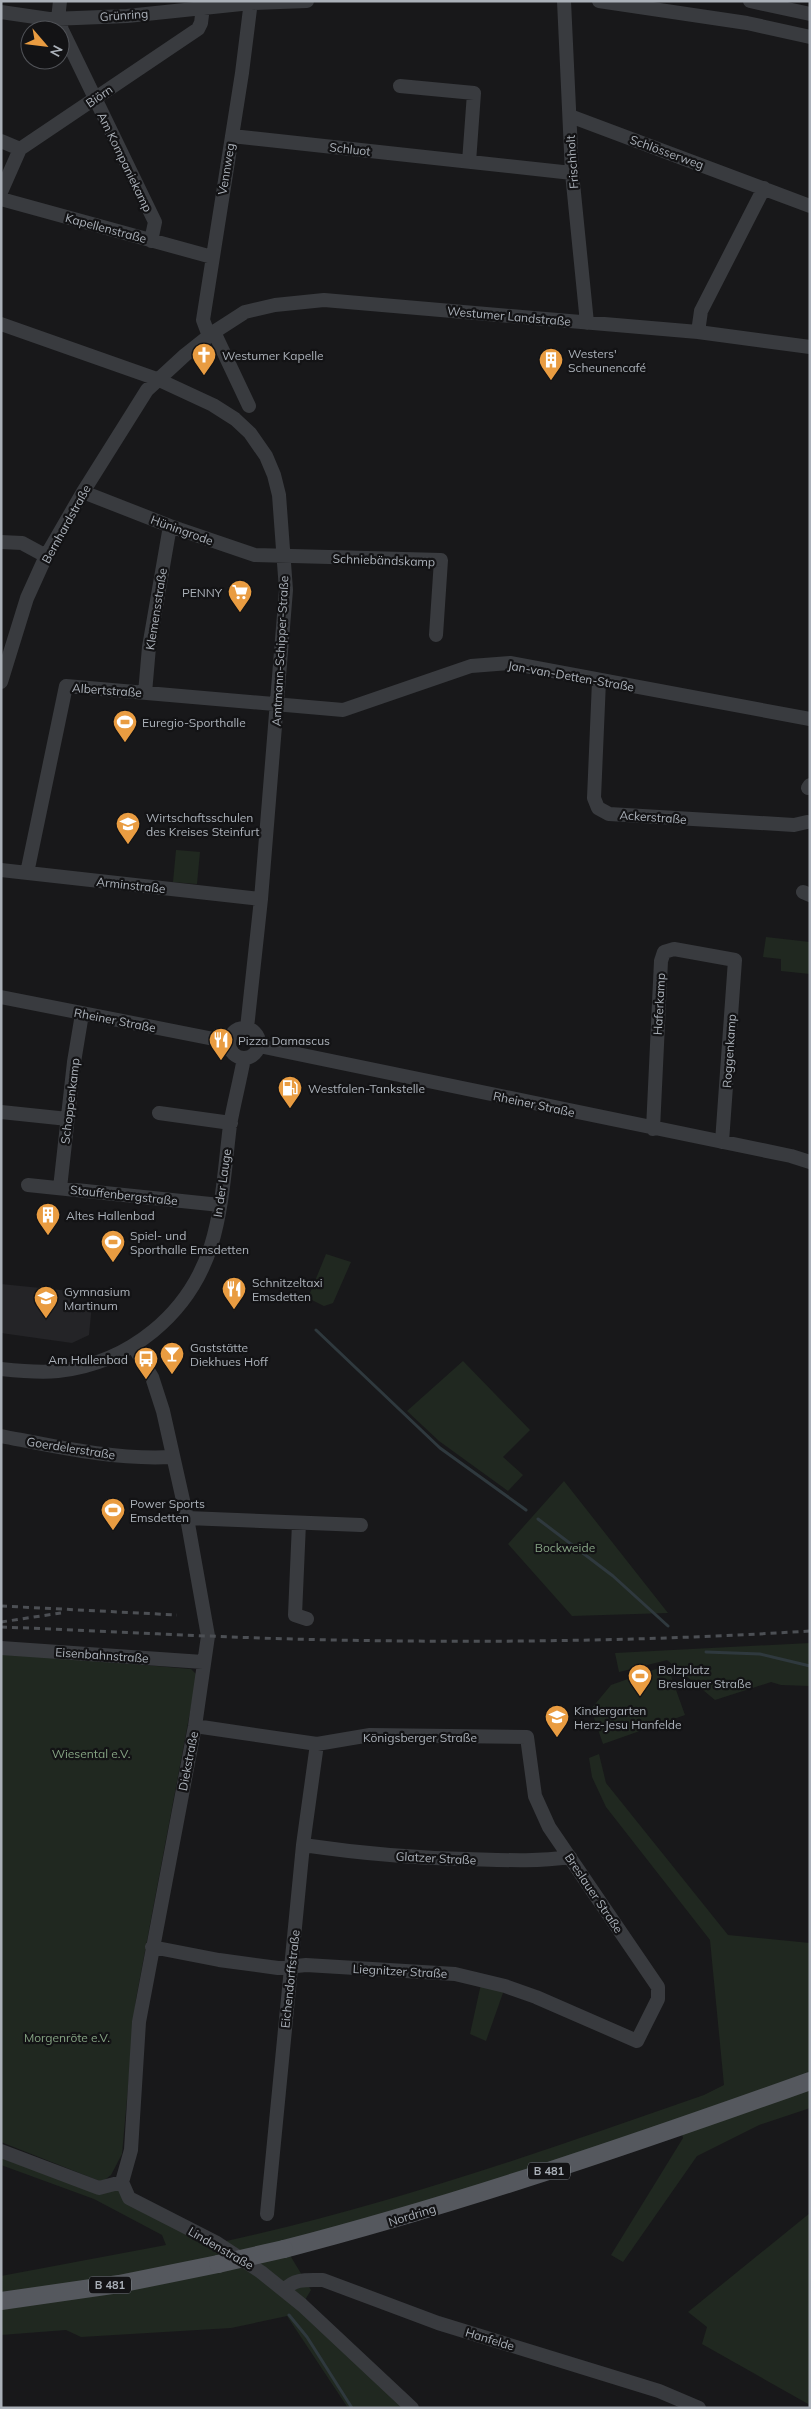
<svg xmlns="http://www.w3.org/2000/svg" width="811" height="2409" viewBox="0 0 811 2409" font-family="Mulish,sans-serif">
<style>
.built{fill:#242427}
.green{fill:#202820}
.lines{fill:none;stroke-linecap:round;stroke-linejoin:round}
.stream{stroke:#2f393e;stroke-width:3}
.minor{stroke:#393b3f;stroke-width:14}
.major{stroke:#55585e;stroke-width:18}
.rail{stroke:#4c4f54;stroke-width:3;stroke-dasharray:6 5;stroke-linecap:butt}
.major-bridge{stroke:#55585e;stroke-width:18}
.labels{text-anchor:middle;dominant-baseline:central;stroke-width:4.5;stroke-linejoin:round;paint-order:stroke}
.shield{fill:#131315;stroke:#7d8288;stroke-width:1}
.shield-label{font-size:11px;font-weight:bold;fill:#abb1b9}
.street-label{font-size:12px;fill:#abb1b9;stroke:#131315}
.poi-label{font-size:12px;fill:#abb1b9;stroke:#131315;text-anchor:start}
.park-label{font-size:12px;fill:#85a383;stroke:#131315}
</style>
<rect width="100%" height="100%" fill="#18181a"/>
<path class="built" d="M1 1284 70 1291V1302L92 1304 89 1335 72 1343 1 1333Z"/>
<path class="green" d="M176 850 200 852 197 884 173 882Z
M766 937 810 942V974L781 971V959L763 957Z
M326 1254 351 1262 333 1303 324 1306 308 1298Z
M463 1361 530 1430 503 1457 523 1475 508 1491 439 1441 407 1411Z
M564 1481 668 1613 572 1616 508 1544Z
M810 1643V1686L781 1685 771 1682 715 1700 667 1660 619 1672 615 1653Z
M1 1653 191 1669 197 1675 136 1999 122 2154 111 2175 102 2182 1 2142Z
M667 1665 685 1715 603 1744 591 1709 611 1685Z
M599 1754 606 1783 728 1935 810 1943V2108L759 2125 697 2156 623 2262 611 2255 683 2138 678 2121 416 2207 282 2242 311 2290 302 2305 412 2408H348L287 2316 231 2328 81 2337 66 2330 1 2335V2276L166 2245 162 2235 94 2199 1 2165V2151L125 2191 217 2243C383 2208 544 2151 704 2095L724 2085 710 1940 606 1807 592 1777 589 1758Z
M481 1984 504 1990 486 2041 470 2034Z
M810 2213V2405L702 2344 707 2327 688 2312Z"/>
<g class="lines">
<path class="stream" d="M316 1330 440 1448 526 1510
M538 1519 613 1576 668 1626
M706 1652 760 1654 810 1666
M289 2315 307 2337 352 2408"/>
<path class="minor" d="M60 1 58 19 62 30 155 222 151 241
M564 1 572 173 587 323
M599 1 747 23 810 37
M750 1 810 14
M1 12 49 19 77 18 127 16 251 3 307 1
M400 86 474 93 469 162
M570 116 810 206
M232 136 572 173
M1 141 20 149
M1 192 20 149 198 29 201 23 203 7
M1 199 212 257
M1 324 157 379 213 405 235 419 250 433 266 456 274 475 279 495 286 590 261 899 247 1028
M214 332 249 406
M698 332 701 311 764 188
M209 336 203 320 242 73 251 1
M83 492 170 526 255 555 441 560 436 635
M1 542 22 543 46 556
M599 681 594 798 598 808 609 814 794 825 807 822
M1 682 27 598 46 556 83 492 147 390 185 355 214 332 245 312 275 305 324 300 698 332 810 347
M145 693 149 647 170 526
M808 788 810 785
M1 870 261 899
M27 873 66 686 343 710 471 666 510 663 810 719
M803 892 810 895
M1 997 229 1042
M229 1043a15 15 0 1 1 30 0a15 15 0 1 1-30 0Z
M259 1046 791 1156 810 1162
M1 1112 68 1119
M159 1113 231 1123
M653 1129 661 961 664 952 674 949 735 960 722 1142
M28 1185 220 1205
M60 1188 74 1062 82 1014
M134 1347 152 1377 163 1411 187 1518 208 1636 195 1726 139 2022 131 2150 122 2182 129 2198 217 2243 261 2272 302 2305 412 2408
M1 1369C20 1371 39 1373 58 1371 130 1363 189 1314 211 1246 223 1207 225 1165 230 1125 234 1103 240 1080 244 1058
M1 1436C58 1447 114 1460 172 1457
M187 1518 361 1525
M299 1523 295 1615 307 1619
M1 1648 203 1662
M303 1845C358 1853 412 1858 467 1859 503 1860 535 1862 570 1857
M152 1947 219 1960 278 1968 306 1965 455 1974 505 1986 536 1997 637 2041 658 1999V1987L549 1827 535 1796 527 1737 370 1735 317 1744 195 1726
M1 2151 99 2188 122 2182
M267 2214 303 1845 317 1744
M284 2290C295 2278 307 2280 323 2280L438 2323 659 2391 699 2408"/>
<path class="major" d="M284 2249C462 2203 636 2143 810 2081
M1 2301 119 2284 218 2264"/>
<path class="rail" d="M1 1606 177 1615
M1 1622 61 1613
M1 1627C112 1631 223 1638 334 1640 493 1643 651 1641 810 1631"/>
<path class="major-bridge" d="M218 2264 284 2249"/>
</g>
<defs>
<symbol id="church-pin" viewBox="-11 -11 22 30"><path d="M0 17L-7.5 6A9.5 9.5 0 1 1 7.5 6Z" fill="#e99c41" stroke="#131315"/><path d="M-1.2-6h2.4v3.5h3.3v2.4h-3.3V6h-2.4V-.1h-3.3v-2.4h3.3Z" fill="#fff"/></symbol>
<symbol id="building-pin" viewBox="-11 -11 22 30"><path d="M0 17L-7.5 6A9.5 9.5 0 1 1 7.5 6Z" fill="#e99c41" stroke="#131315"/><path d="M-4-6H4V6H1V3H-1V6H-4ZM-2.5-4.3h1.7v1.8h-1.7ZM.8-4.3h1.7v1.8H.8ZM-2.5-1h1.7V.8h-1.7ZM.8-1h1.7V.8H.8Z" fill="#fff"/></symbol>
<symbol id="supermarket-pin" viewBox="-11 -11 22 30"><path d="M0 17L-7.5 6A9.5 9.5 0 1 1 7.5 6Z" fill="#e99c41" stroke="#131315"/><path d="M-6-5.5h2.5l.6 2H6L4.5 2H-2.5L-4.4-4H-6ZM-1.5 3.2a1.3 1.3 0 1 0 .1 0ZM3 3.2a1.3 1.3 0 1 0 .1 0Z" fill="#fff"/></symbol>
<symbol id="stadium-pin" viewBox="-11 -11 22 30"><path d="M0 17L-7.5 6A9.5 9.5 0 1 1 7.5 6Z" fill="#e99c41" stroke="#131315"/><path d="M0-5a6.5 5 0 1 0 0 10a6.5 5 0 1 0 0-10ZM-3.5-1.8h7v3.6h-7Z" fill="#fff"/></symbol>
<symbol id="school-pin" viewBox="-11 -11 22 30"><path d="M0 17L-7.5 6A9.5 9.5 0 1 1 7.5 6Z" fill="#e99c41" stroke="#131315"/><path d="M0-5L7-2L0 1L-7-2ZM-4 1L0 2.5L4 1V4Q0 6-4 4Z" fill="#fff"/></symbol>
<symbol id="restaurant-pin" viewBox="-11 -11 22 30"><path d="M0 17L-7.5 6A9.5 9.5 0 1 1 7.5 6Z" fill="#e99c41" stroke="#131315"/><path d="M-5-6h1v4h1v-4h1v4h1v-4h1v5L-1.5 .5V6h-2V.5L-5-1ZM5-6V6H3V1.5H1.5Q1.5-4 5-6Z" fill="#fff"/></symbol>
<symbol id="fuel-pin" viewBox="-11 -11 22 30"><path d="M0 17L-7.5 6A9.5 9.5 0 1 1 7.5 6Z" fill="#e99c41" stroke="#131315"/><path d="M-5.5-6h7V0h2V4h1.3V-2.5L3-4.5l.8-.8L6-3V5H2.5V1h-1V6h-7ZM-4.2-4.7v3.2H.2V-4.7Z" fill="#fff"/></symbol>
<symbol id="bar-pin" viewBox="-11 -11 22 30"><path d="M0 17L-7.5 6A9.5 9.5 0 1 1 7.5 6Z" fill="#e99c41" stroke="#131315"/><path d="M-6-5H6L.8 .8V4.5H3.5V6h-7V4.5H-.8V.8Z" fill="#fff"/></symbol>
<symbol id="bus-pin" viewBox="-11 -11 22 30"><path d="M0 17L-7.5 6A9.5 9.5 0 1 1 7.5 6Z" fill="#e99c41" stroke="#131315"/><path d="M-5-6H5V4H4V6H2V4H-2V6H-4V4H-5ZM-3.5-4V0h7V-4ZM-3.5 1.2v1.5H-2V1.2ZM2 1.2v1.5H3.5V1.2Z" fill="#fff"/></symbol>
</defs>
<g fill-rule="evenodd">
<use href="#church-pin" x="190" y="341" width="28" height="38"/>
<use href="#building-pin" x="537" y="346" width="28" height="38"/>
<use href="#supermarket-pin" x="226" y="578" width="28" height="38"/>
<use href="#stadium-pin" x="111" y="708" width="28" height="38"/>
<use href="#school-pin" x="114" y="810" width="28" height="38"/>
<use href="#restaurant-pin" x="207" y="1026" width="28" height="38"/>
<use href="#fuel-pin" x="276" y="1074" width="28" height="38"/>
<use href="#building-pin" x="34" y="1201" width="28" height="38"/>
<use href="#stadium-pin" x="99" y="1228" width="28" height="38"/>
<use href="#restaurant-pin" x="220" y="1275" width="28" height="38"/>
<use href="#school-pin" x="32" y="1284" width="28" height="38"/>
<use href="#bar-pin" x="158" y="1340" width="28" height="38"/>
<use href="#bus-pin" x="132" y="1345" width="28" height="38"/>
<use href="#stadium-pin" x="99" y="1496" width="28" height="38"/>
<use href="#stadium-pin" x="626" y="1662" width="28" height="38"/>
<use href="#school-pin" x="543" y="1703" width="28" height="38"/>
</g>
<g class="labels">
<g class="shield">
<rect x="528" y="2162.5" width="42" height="17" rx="4"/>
<rect x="89" y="2276.5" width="42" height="17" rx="4"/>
</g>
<g class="shield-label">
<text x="549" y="2171">B 481</text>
<text x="110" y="2285">B 481</text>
</g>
<g class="street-label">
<text transform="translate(124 15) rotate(-4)">Grünring</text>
<text transform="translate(99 96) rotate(-34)">Biörn</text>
<text transform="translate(350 149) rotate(6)">Schluot</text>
<text transform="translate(667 152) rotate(20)">Schlösserweg</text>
<text transform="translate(125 162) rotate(64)">Am Kompaniekamp</text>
<text transform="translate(572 162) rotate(-94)">Frischholt</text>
<text transform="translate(226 169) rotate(-81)">Vennweg</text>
<text transform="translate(106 228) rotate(15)">Kapellenstraße</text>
<text transform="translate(509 316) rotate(5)">Westumer Landstraße</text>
<text transform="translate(66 524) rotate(-61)">Bernhardstraße</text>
<text transform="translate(182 530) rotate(20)">Hüningrode</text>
<text transform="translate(384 560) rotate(2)">Schniebändskamp</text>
<text transform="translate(156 609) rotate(-81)">Klemensstraße</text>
<text transform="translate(280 651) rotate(-87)">Amtmann-Schipper-Straße</text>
<text transform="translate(571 676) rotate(10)">Jan-van-Detten-Straße</text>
<text transform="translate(107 690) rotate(4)">Albertstraße</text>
<text transform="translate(653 817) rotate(4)">Ackerstraße</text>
<text transform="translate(131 885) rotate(6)">Arminstraße</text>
<text transform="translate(659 1004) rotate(-87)">Haferkamp</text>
<text transform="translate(115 1020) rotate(11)">Rheiner Straße</text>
<text transform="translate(729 1051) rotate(-86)">Roggenkamp</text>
<text transform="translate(70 1101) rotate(-83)">Schoppenkamp</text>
<text transform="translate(534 1104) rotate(12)">Rheiner Straße</text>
<text transform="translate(222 1183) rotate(-82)">In der Lauge</text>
<text transform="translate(124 1195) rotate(6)">Stauffenbergstraße</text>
<text transform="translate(71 1448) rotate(9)">Goerdelerstraße</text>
<text transform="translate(102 1655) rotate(4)">Eisenbahnstraße</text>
<text x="420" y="1737">Königsberger Straße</text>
<text transform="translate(188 1761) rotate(-79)">Diekstraße</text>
<text transform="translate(436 1858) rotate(3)">Glatzer Straße</text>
<text transform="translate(594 1893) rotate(56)">Breslauer Straße</text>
<text transform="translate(400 1971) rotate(3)">Liegnitzer Straße</text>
<text transform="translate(290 1979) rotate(-84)">Eichendorffstraße</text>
<text transform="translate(412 2215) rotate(-17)">Nordring</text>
<text transform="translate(221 2248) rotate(30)">Lindenstraße</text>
<text transform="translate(490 2339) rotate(17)">Hanfelde</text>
</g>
<g class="poi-label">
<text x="568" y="353">Westers'<tspan x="568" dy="14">Scheunencafé</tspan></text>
<text x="222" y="355">Westumer Kapelle</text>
<text x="222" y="592" text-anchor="end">PENNY</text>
<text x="142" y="722">Euregio-Sporthalle</text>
<text x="146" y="817">Wirtschaftsschulen<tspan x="146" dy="14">des Kreises Steinfurt</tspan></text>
<text x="238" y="1040">Pizza Damascus</text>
<text x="308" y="1088">Westfalen-Tankstelle</text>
<text x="66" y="1215">Altes Hallenbad</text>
<text x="130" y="1235">Spiel- und<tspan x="130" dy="14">Sporthalle Emsdetten</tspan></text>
<text x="252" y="1282">Schnitzeltaxi<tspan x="252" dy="14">Emsdetten</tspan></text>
<text x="64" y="1291">Gymnasium<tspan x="64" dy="14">Martinum</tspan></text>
<text x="190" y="1347">Gaststätte<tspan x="190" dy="14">Diekhues Hoff</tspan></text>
<text x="128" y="1359" text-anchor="end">Am Hallenbad</text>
<text x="130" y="1503">Power Sports<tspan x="130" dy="14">Emsdetten</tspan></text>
<text x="658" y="1669">Bolzplatz<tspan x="658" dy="14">Breslauer Straße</tspan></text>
<text x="574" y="1710">Kindergarten<tspan x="574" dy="14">Herz-Jesu Hanfelde</tspan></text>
</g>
<g class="park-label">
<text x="565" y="1547">Bockweide</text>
<text x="91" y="1753">Wiesental e.V.</text>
<text x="67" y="2037">Morgenröte e.V.</text>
</g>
</g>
<rect width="811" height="2409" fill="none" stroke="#abb1b9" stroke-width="5"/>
<g transform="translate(45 45) rotate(118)"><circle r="24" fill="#131315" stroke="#505257"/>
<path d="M0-4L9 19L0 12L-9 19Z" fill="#e99c41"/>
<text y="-8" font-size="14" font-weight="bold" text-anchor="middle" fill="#abb1b9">N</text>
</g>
</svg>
